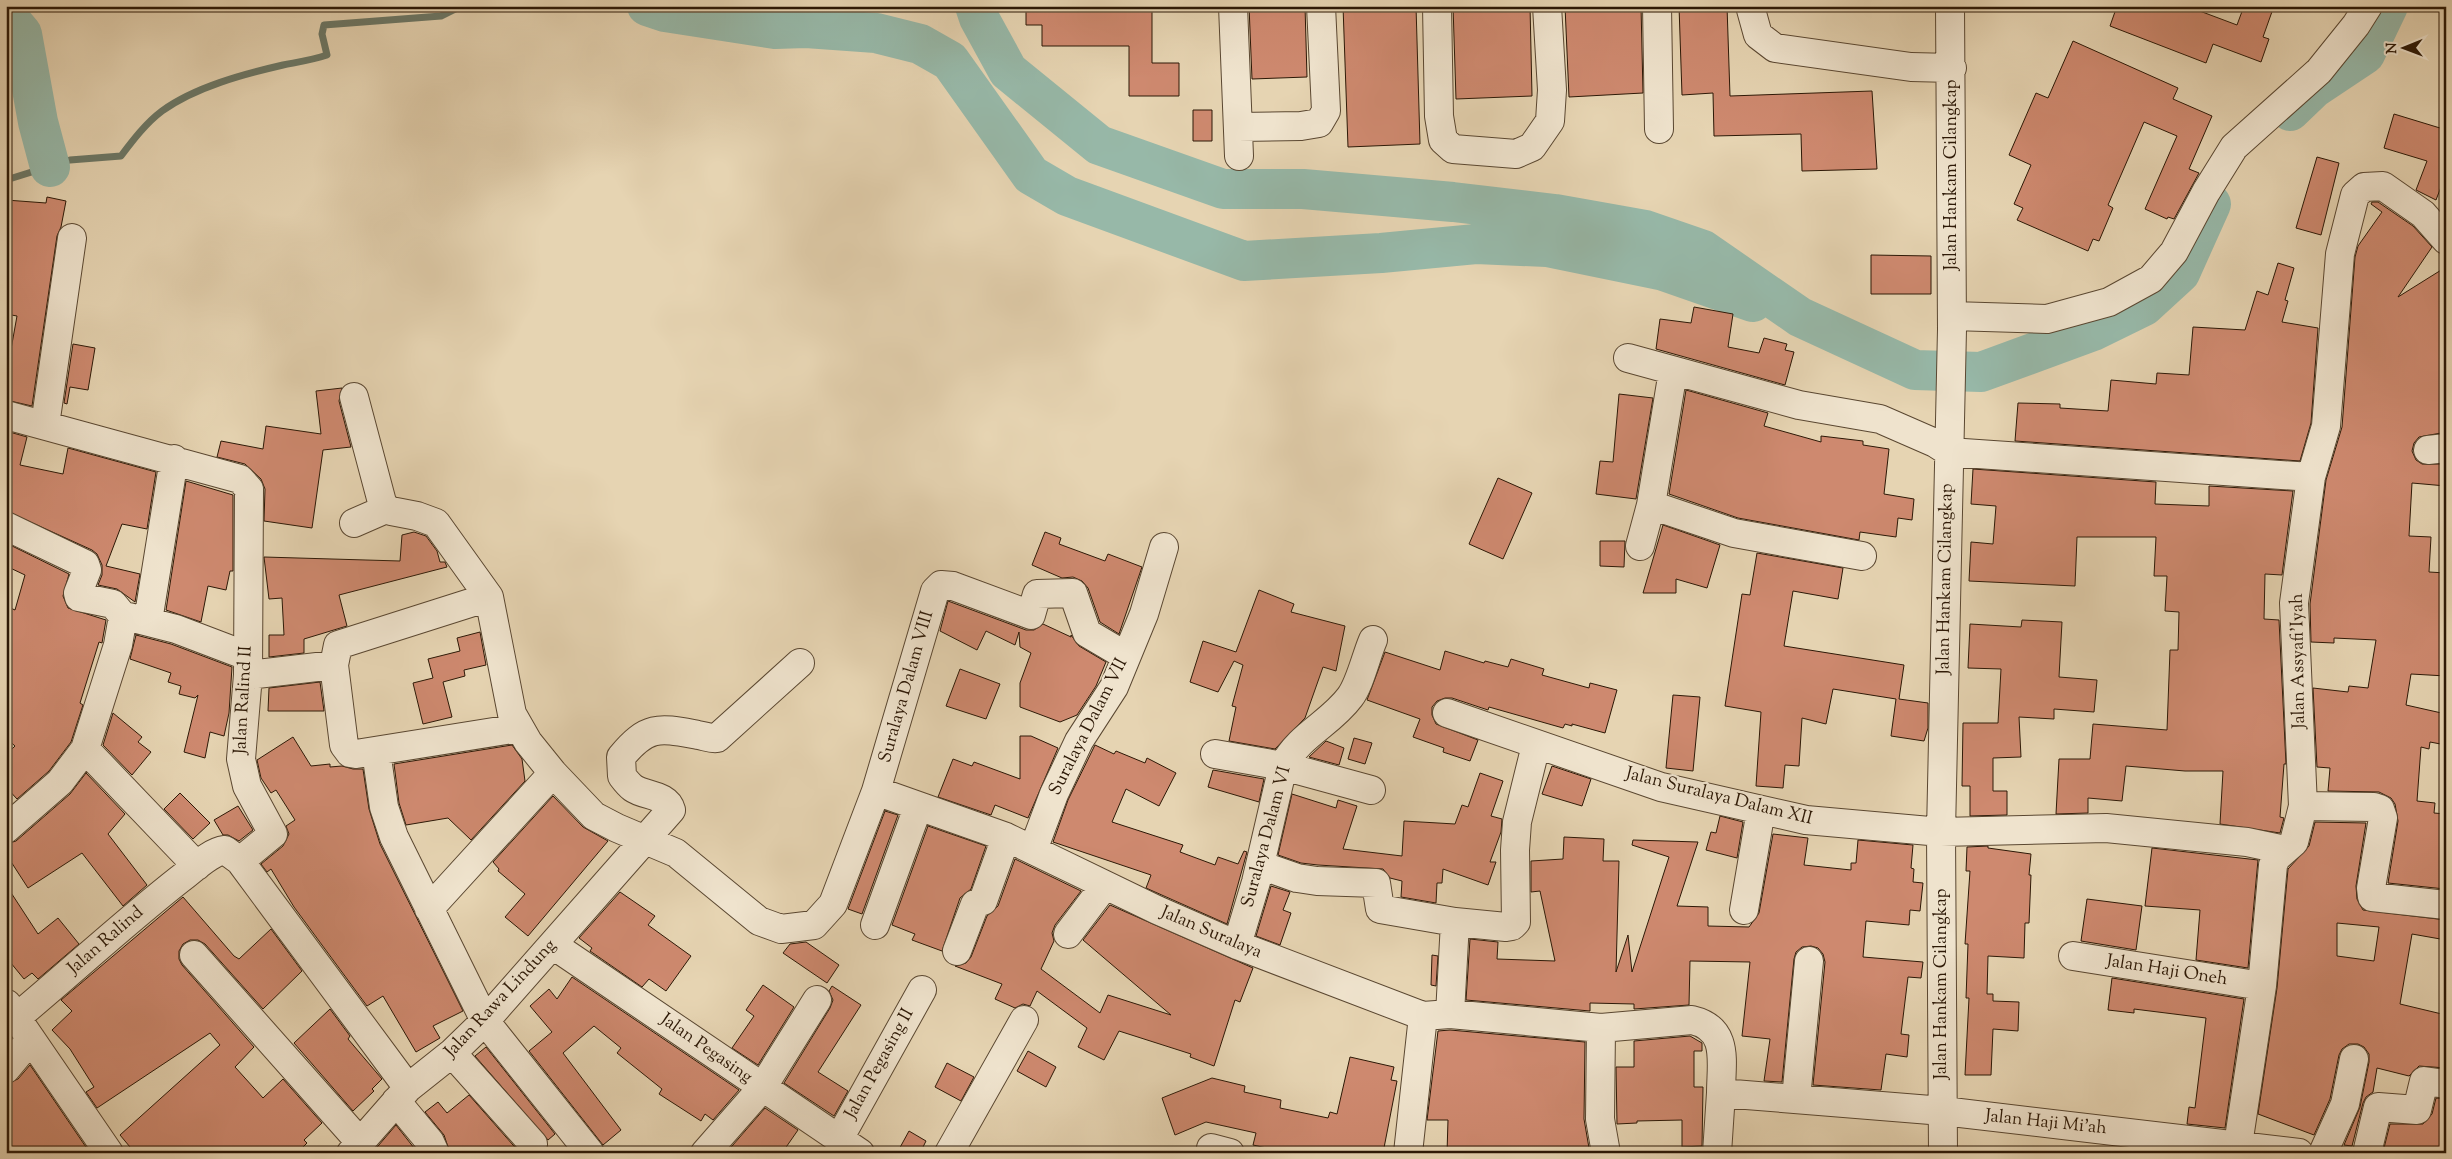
<svg xmlns="http://www.w3.org/2000/svg" width="2452" height="1159" viewBox="0 0 2452 1159" font-family="'Sorts Mill Goudy',serif">
<style>
.lines{fill:none;stroke-linecap:round;stroke-linejoin:round}
.stream{stroke:#6c7867;stroke-width:7}
.river{stroke:#97b8a8;stroke-width:40}
.building{fill:#ce896f;stroke:#2c1806;fill-rule:evenodd}
.minor-casing{stroke:#5a4731;stroke-width:30}
.minor{stroke:#efe3cd;stroke-width:28}
.labels{text-anchor:middle;dominant-baseline:central;stroke-width:4.5;stroke-linejoin:round;paint-order:stroke}
.street-label{font-size:18px;fill:#2c1806;stroke:#efe3cd}
</style>
<rect width="100%" height="100%" fill="#e6d4b2"/>
<filter id="stains"><feTurbulence type="fractalNoise" baseFrequency=".004" numOctaves="4"/><feColorMatrix values="0 0 0 0 .2 0 0 0 0 .09 0 0 0 0 .02 0 0 0 .5 -.17"/></filter>
<radialGradient id="worn" r=".72"><stop offset=".6" stop-color="#630" stop-opacity="0"/><stop offset="1" stop-color="#630" stop-opacity=".3"/></radialGradient>
<g class="lines">
<path class="stream" d="M6 180 70 160 121 156C133 140 146 123 162 111 195 87 244 74 283 65 298 62 312 60 327 55L322 34 324 25 441 16 461 6"/>
<path class="river" d="M647 6 665 12 775 29 806 28 876 33 920 44 950 61 1031 175 1067 196 1244 261 1381 253 1476 244 1547 247 1664 271 1753 302
M975 6 979 18 1008 71 1099 145 1223 189H1303L1453 202 1555 214 1645 230 1703 250 1800 317 1915 370 1981 372 2093 331 2144 306 2180 273 2211 204
M6 15 22 34 38 122 50 167
M2290 111 2314 88 2365 54 2388 6"/>
</g>
<path class="building" d="M1026 6H1152V63H1179V96H1129V46H1042V25H1026Z
M1249 6H1305L1307 77 1252 79Z
M1343 6H1416L1420 144 1348 147Z
M1453 6H1530L1532 96 1456 99Z
M1565 6H1641L1643 93 1569 97Z
M1679 6H1727L1730 96 1872 91 1877 169 1802 171 1801 134 1714 136 1713 93 1682 95Z
M2117 6H2198L2197 10 2237 25 2244 6H2274L2263 37 2269 39 2261 62 2213 44 2206 63 2110 26Z
M2073 41 2178 88 2173 99 2212 116 2189 169 2199 173 2174 219 2168 217 2167 219 2145 209 2177 136 2144 122 2108 205 2113 208 2099 241 2093 239 2088 251 2017 220 2023 208 2014 204 2031 165 2009 155 2036 93 2048 98Z
M1193 110H1212V141H1193Z
M2394 114 2440 128 2446 116V174L2436 200 2416 190 2427 161 2384 148Z
M2317 157 2339 163 2321 235 2296 228Z
M47 197 66 201 61 227 57 236 32 406 6 400V377L17 316 6 314V200L46 203Z
M2372 202H2378L2413 226 2432 247 2398 297 2446 267V413H2442L2441 433 2419 437 2414 443 2412 451 2416 460 2422 464H2446V486L2412 483 2409 536 2431 537 2429 572 2446 573V676L2411 674 2406 705 2446 714V745L2430 742 2429 749 2421 747 2417 801 2435 803 2434 813 2446 814 2445 889 2388 883 2398 821 2395 804 2391 798 2379 792 2328 791 2330 768 2317 767 2313 688 2348 692 2349 686 2368 688 2376 640 2334 638V643L2311 642 2310 604 2326 480 2342 427 2355 257 2358 246 2382 212 2371 204Z
M1871 255 1931 256V294H1871Z
M2278 263 2294 268 2285 300 2288 301 2282 322 2318 328 2311 423 2300 461 2015 441 2018 403 2060 404V408L2108 411 2111 380 2156 384 2157 373 2189 375 2193 327 2245 330 2257 291 2268 295Z
M1694 307 1733 314 1728 347 1759 353 1764 338 1787 344 1785 350 1794 352 1785 385 1656 349 1660 319 1691 323Z
M73 344 95 348 88 390 70 387 67 404 64 403Z
M342 388 339 401 351 447 323 450 312 528 264 521 265 489 261 479 245 464 217 457 221 441 263 449 266 426 321 434 316 391Z
M1686 390 1768 413 1764 426 1821 442V436L1863 441V445L1889 449 1884 494 1914 499 1912 520 1898 518 1896 537 1860 532 1859 540 1738 518 1669 494Z
M1619 394 1653 398 1636 499 1596 494 1600 461 1613 462Z
M6 431 27 437 20 465 63 474 68 448 156 472 147 529 122 524 106 566 140 574 135 602 117 589 98 585 102 575V565L97 554 92 550 6 511Z
M1973 469 2156 482 2155 504 2209 506V486L2293 491 2282 575 2265 574 2264 619 2279 620 2286 764H2284L2280 817 2284 818 2280 833 2220 824 2223 771H2185L2126 766 2122 801 2088 798V813L2056 814 2059 759H2090L2093 724 2167 730 2170 650H2178L2179 612 2165 611 2167 576H2154L2156 537H2077L2075 586 1969 581 1971 542 1993 544 1996 506 1971 504Z
M1498 478 1532 493 1503 559 1469 544Z
M186 481 233 495V571H230L226 590 208 586 201 622 166 610Z
M1663 525 1720 545 1707 588 1676 579V593H1643Z
M414 532 426 536 437 551 440 562H445L447 567 339 595 347 626 304 639V653L269 657V635H284L282 598 269 599 264 557 400 561 402 535Z
M1045 532 1061 538 1059 544 1105 561 1108 554 1142 567 1119 634 1100 622 1088 588 1082 581 1073 577 1062 578 1032 565Z
M1600 541H1625L1624 567 1600 566Z
M6 543 69 574 63 596 68 608 106 620 102 643 99 642 80 703 83 705 71 742 49 771 17 799 6 787V755L15 746 6 738V606L15 610 25 575 6 566Z
M1757 553 1843 568 1838 599 1793 591 1784 646 1904 665 1899 699 1928 703V728L1924 741 1891 736 1896 699 1833 689 1826 724 1802 718 1799 766 1785 765 1783 788 1756 786 1761 712 1725 706 1742 594 1750 595Z
M1259 590 1294 604 1291 612 1345 626 1336 671 1323 667 1305 718 1275 749 1229 741 1236 707 1232 706 1243 665 1234 661 1218 692 1190 682 1203 641 1236 652Z
M948 601 1026 630H1034L1043 624 1071 637V635L1079 646 1106 662 1096 686 1077 715 1060 722 1020 707V683L1031 653 1020 647 1019 632 1015 645 986 631 977 650 940 631Z
M2022 620 2062 622 2059 677 2097 680 2094 712 2054 709V719L2019 717 2021 757 1993 758V791H2007V815L1970 816V786H1962L1963 723H1998L2001 669 1968 668 1970 624 2021 627Z
M480 632 486 665 464 670 465 676 443 682 452 717 423 724 413 683 433 678 428 659 460 651 457 638Z
M136 635 171 644 232 667 229 713 224 736 210 732 205 758 184 752 198 695 195 698 179 694 181 686 168 682 171 673 130 659Z
M1445 651 1484 663 1485 661 1508 667 1511 659 1544 669 1542 675 1589 688 1590 683 1617 690 1605 733 1572 724V726L1565 724 1563 728 1489 707 1488 710 1452 698H1445L1437 701 1432 707V715L1436 724 1478 740 1470 761 1443 752 1444 748 1413 737 1420 719 1367 700 1385 652 1440 670Z
M960 669 1000 684 986 719 946 706Z
M320 682 324 711H268L269 688Z
M1673 695 1700 697 1693 771 1666 768Z
M113 713 142 737 138 742 151 752 132 775 103 745Z
M1020 736H1031L1058 748 1028 818 995 805 991 815 938 797 953 759 972 766 974 762 1020 779Z
M293 737 311 766 330 764V767L342 766 353 769H363L369 809 380 844 463 1011 433 1026 440 1038 416 1052 383 996 367 1006 294 907 271 869 267 872 261 864 283 846 289 834 286 826 295 820 276 790 271 793 261 778 257 760Z
M1354 738 1372 743 1365 764 1348 759Z
M1326 741 1344 748 1339 765 1309 757Z
M512 745 522 759 525 781 471 840 448 818 406 825 399 803 394 764Z
M1095 745 1114 754 1116 751 1145 763 1147 758 1176 773 1159 806 1126 789 1112 822 1183 845 1180 852 1215 865 1218 857 1238 864 1244 851 1247 852 1227 924 1146 888 1151 875 1053 842 1068 800Z
M1552 766 1591 779 1582 806 1542 794Z
M1213 770 1264 779 1259 802 1208 787Z
M86 773 125 814 108 834 147 885 123 906 82 853 28 888 6 854V844L16 841 70 794Z
M1480 773 1503 781 1491 816 1502 819 1501 832 1490 862H1496L1488 885 1443 869 1442 883H1437L1436 903 1401 897 1402 881 1390 878 1383 869 1318 865 1301 863 1278 855 1292 794 1336 808 1338 800 1357 806 1343 849 1402 856 1404 821 1455 824 1462 805 1468 807Z
M180 793 210 823 193 839 164 809Z
M553 796 583 827 608 841 528 936 505 917 525 894 498 871 499 869 493 862Z
M238 806 253 830 239 841 228 835H223L214 820Z
M885 811 898 815 862 914 848 909Z
M1720 816 1743 822 1737 858 1706 850 1711 832 1716 833Z
M2315 822 2366 823 2356 886 2357 899 2363 910 2446 920V940L2412 934 2400 1004 2446 1015V1068L2419 1066 2409 1076 2377 1068 2373 1092 2366 1097 2363 1103 2352 1146 2344 1145 2360 1107 2369 1062V1054L2364 1047 2358 1044H2349L2342 1049 2339 1055 2330 1099 2314 1135 2258 1114 2277 988 2288 869 2309 846ZM2337 923 2379 927 2374 961 2337 956Z
M928 826 986 846 971 889 960 898 942 951 912 940 915 934 892 925Z
M1773 834 1808 838 1804 865 1851 870V863H1856L1858 840 1913 845 1911 868 1914 869 1913 882 1923 883 1920 911 1910 910 1909 925 1866 921 1863 957 1923 962 1921 978 1908 977 1901 1034 1909 1035 1907 1057 1886 1054 1881 1090 1813 1085 1825 962 1823 954 1818 948 1811 946 1802 947 1796 952 1794 959 1782 1082 1764 1081 1770 1039 1742 1036 1750 962 1690 961 1689 1005 1634 1009V1004L1590 1003V1011L1466 1000 1470 939 1498 942 1497 959 1555 961 1540 891 1531 892V861L1563 859 1564 837 1604 839 1603 861H1619L1616 972 1628 935 1632 972 1669 857 1632 845 1633 840 1698 842 1677 906 1708 907V926L1749 927 1759 913Z
M1988 846V848L2031 854 2029 875H2031L2029 923H2025L2024 958 1988 956 1987 994H1993V1001L2019 1002 2018 1031 1993 1029 1991 1075H1965L1969 998H1966L1968 944H1965L1970 871H1966L1967 847Z
M2152 848 2258 860 2248 968 2196 960 2200 910 2145 906Z
M1015 859 1081 891 1055 925 1052 933 1054 941 1041 969 1100 1013 1108 995 1171 1015 1083 940 1110 905 1253 968 1240 1002 1235 1000 1214 1066 1190 1057 1191 1054 1119 1031 1104 1060 1078 1047 1087 1028 1037 991 1030 1006 1023 1004 1015 1008 995 999 1002 984 955 966 966 963 971 957 987 916 998 906Z
M6 885 38 934 58 918 79 944 38 979 32 973 24 979 6 957Z
M1271 886 1290 892 1283 910 1291 913 1280 945 1256 936Z
M620 892 655 916 648 925 691 956 666 991 649 979 642 987 590 951 592 948 579 938Z
M183 897 234 956 239 959 271 929 302 971 263 1009 205 944 198 940H190L183 944 179 951V959L182 965 254 1047 235 1067 263 1098 283 1079 322 1123 304 1140 307 1143 297 1153H135L120 1135 220 1045 210 1033 97 1108 86 1092 94 1087 70 1049 52 1030 72 1011 61 1000Z
M2087 899 2142 906 2136 950 2081 941Z
M806 942 839 965 827 983 783 953 790 944Z
M1432 955 1438 956 1436 986 1431 985Z
M572 977 739 1090 713 1120 705 1114 701 1121 659 1094 662 1089 617 1053 621 1048 594 1026 563 1053 621 1130 603 1145 529 1051 552 1032 530 1006 549 989 557 999Z
M2112 978 2244 999 2225 1128 2187 1124 2189 1107 2195 1108 2206 1018 2134 1009V1013L2108 1010Z
M763 985 794 1007 758 1065 732 1048 754 1016 746 1010Z
M832 986 861 1005 818 1072 848 1091 834 1116 784 1083 830 1008 833 1000 829 991Z
M330 1009 350 1036 348 1039 382 1079 372 1089 374 1091 353 1111 294 1043Z
M1450 1030 1585 1042 1584 1119 1589 1148 1553 1149V1153H1447L1448 1120H1427L1438 1031Z
M1690 1036 1702 1043V1051H1694V1087H1703L1702 1146 1682 1147V1120L1637 1121V1123L1617 1124 1616 1067H1634V1041Z
M486 1047 555 1134 548 1140 475 1056Z
M1028 1051 1056 1067 1046 1087 1017 1071Z
M1350 1057 1394 1067 1391 1080 1397 1081 1383 1153H1294L1271 1149 1253 1145 1256 1133 1206 1122 1175 1135 1162 1098 1212 1078 1245 1086 1244 1092 1281 1100 1280 1108 1328 1118 1330 1112 1337 1114Z
M947 1063 974 1077 961 1101 935 1087Z
M30 1065 90 1153H6V1084L18 1079Z
M469 1095 520 1153H450L444 1135 425 1112 438 1102 447 1113Z
M2436 1098 2446 1099 2444 1153 2383 1152 2390 1124H2423L2432 1114Z
M765 1108 798 1130 782 1153H726Z
M396 1125 418 1153H372Z
M909 1131 926 1141 920 1153H897Z"/>
<g class="lines">
<defs>
<path id="minor" d="M1233 6 1239 156
M1437 6 1439 116 1443 140 1453 149 1516 154 1532 147 1550 121 1552 90 1547 6
M1657 6 1659 129
M1750 6 1758 35 1775 48 1911 67 1952 68
M1238 127 1301 126 1319 123 1326 111 1321 6
M1952 316 2047 319 2109 302 2151 279 2174 252 2206 192 2234 147 2319 71 2356 25 2368 6
M1628 358 1799 405 1880 419 1935 443 1949 452 2311 477
M354 397 383 506 391 511 417 516 436 523 489 597 512 714 528 742 553 773 594 816 617 828 676 853 759 921 781 929 814 925 833 904 876 791 935 591 941 585 953 586 1031 615 1037 594 1073 593 1087 633 1126 656
M6 415 240 479 249 489 248 675 241 759 247 786 273 834 240 861 408 1088
M45 425 72 238
M2428 450 2446 448
M1651 505 1734 533 1862 556
M354 523 386 509
M6 526 85 564 87 570 78 593 79 597 113 604 123 616 118 645 85 749 60 782 6 829
M1640 546 1651 505 1673 371
M489 597 338 645 334 665 344 745 350 753 356 754 519 728
M129 617 176 629 247 656
M148 621 174 459
M248 675 334 665
M1447 713 1661 787 1806 820 1941 832 2106 828 2247 842 2285 850
M85 749 197 866
M376 751 384 807 394 837 485 1021 590 1153
M1215 754 1283 766 1371 790
M876 791 1006 837 1157 910 1237 945 1423 1016 1450 1014 1601 1028 1692 1020C1730 1029 1721 1062 1721 1093L1943 1111 2299 1153
M2303 806 2374 807 2380 809 2383 818 2371 888 2372 897 2446 905
M1033 850 1054 794 1079 741 1114 687 1144 614 1164 547
M1260 865 1297 878 1317 881 1376 883 1380 909 1455 922
M429 909 553 773
M1744 910 1761 810
M875 925 918 807
M1068 934 1105 885
M553 945 860 1153
M1237 945 1256 882 1283 766C1300 734 1330 724 1350 697 1360 684 1366 656 1373 640
M957 951 975 904 983 901 1006 837
M194 955 359 1141
M2073 956 2262 986
M7 1004 109 1153
M1450 1014 1455 922 1506 927 1512 926 1516 922 1515 850 1517 822 1536 745
M16 1018C71 972 124 923 180 879 193 870 209 852 225 850L240 861
M1601 1028 1600 1119 1606 1153
M452 1053 533 1144
M6 1069 31 1039
M1796 1099 1809 961
M396 1101 430 1142 435 1153
M839 1139 922 990
M2238 1145 2262 986 2273 865 2276 858 2294 842 2303 806 2294 603 2311 477 2326 426 2340 254 2355 195 2364 187 2383 186 2423 214 2446 240
M1211 1148 1230 1153
M351 1153 408 1088 452 1053 485 1021 671 810C667 794 644 796 633 788 629 785 625 780 622 776L621 757C648 724 660 728 698 735 705 736 711 739 717 738L800 663
M705 1153 762 1088 817 1000
M949 1153 1024 1020
M1408 1153 1423 1016
M1717 1153 1721 1093
M1943 1153 1941 832 1952 329 1950 6
M2323 1153 2345 1104 2354 1059
M2367 1153 2378 1107 2417 1110 2424 1081 2446 1084"/>
</defs>
<use href="#minor" class="minor-casing"/>
<use href="#minor" class="minor"/>
</g>
<g class="labels">
<g class="street-label">
<text transform="translate(1952 175) rotate(-90)">Jalan Hankam Cilangkap</text>
<text transform="translate(1946 579) rotate(-89)">Jalan Hankam Cilangkap</text>
<text transform="translate(2299 661) rotate(-91)">Jalan Assyafi'Iyah</text>
<text transform="translate(907 687) rotate(-74)">Suralaya Dalam VIII</text>
<text transform="translate(244 700) rotate(-87)">Jalan Ralind II</text>
<text transform="translate(1089 727) rotate(-63)">Suralaya Dalam VII</text>
<text transform="translate(1719 797) rotate(14)">Jalan Suralaya Dalam XII</text>
<text transform="translate(1267 837) rotate(-75)">Suralaya Dalam VI</text>
<text transform="translate(1211 933) rotate(23)">Jalan Suralaya</text>
<text transform="translate(106 941) rotate(-41)">Jalan Ralind</text>
<text transform="translate(2167 971) rotate(9)">Jalan Haji Oneh</text>
<text transform="translate(1942 984) rotate(-90)">Jalan Hankam Cilangkap</text>
<text transform="translate(501 999) rotate(-47)">Jalan Rawa Lindung</text>
<text transform="translate(706 1049) rotate(35)">Jalan Pegasing</text>
<text transform="translate(880 1064) rotate(-61)">Jalan Pegasing II</text>
<text transform="translate(2046 1123) rotate(6)">Jalan Haji Mi'ah</text>
</g>
</g>
<rect width="2452" height="1159" fill="none" stroke="#e6d4b2" stroke-width="25"/>
<rect x="8" y="8" width="2437" height="1144" fill="none" stroke="#2c1806" stroke-width="2.5"/>
<rect x="12" y="12" width="2427" height="1134" fill="none" stroke="#2c1806"/>
<g transform="translate(2404 48) rotate(269)" stroke="#efe3cd" stroke-width="4" paint-order="stroke">
<path d="M0-4L9 19L0 12L-9 19Z" fill="#2c1806"/>
<text y="-8" font-size="14" font-weight="bold" text-anchor="middle" fill="#2c1806">N</text>
</g>
<rect width="100%" height="100%" filter="url(#stains)"/>
<rect width="100%" height="100%" fill="url(#worn)"/>
</svg>
